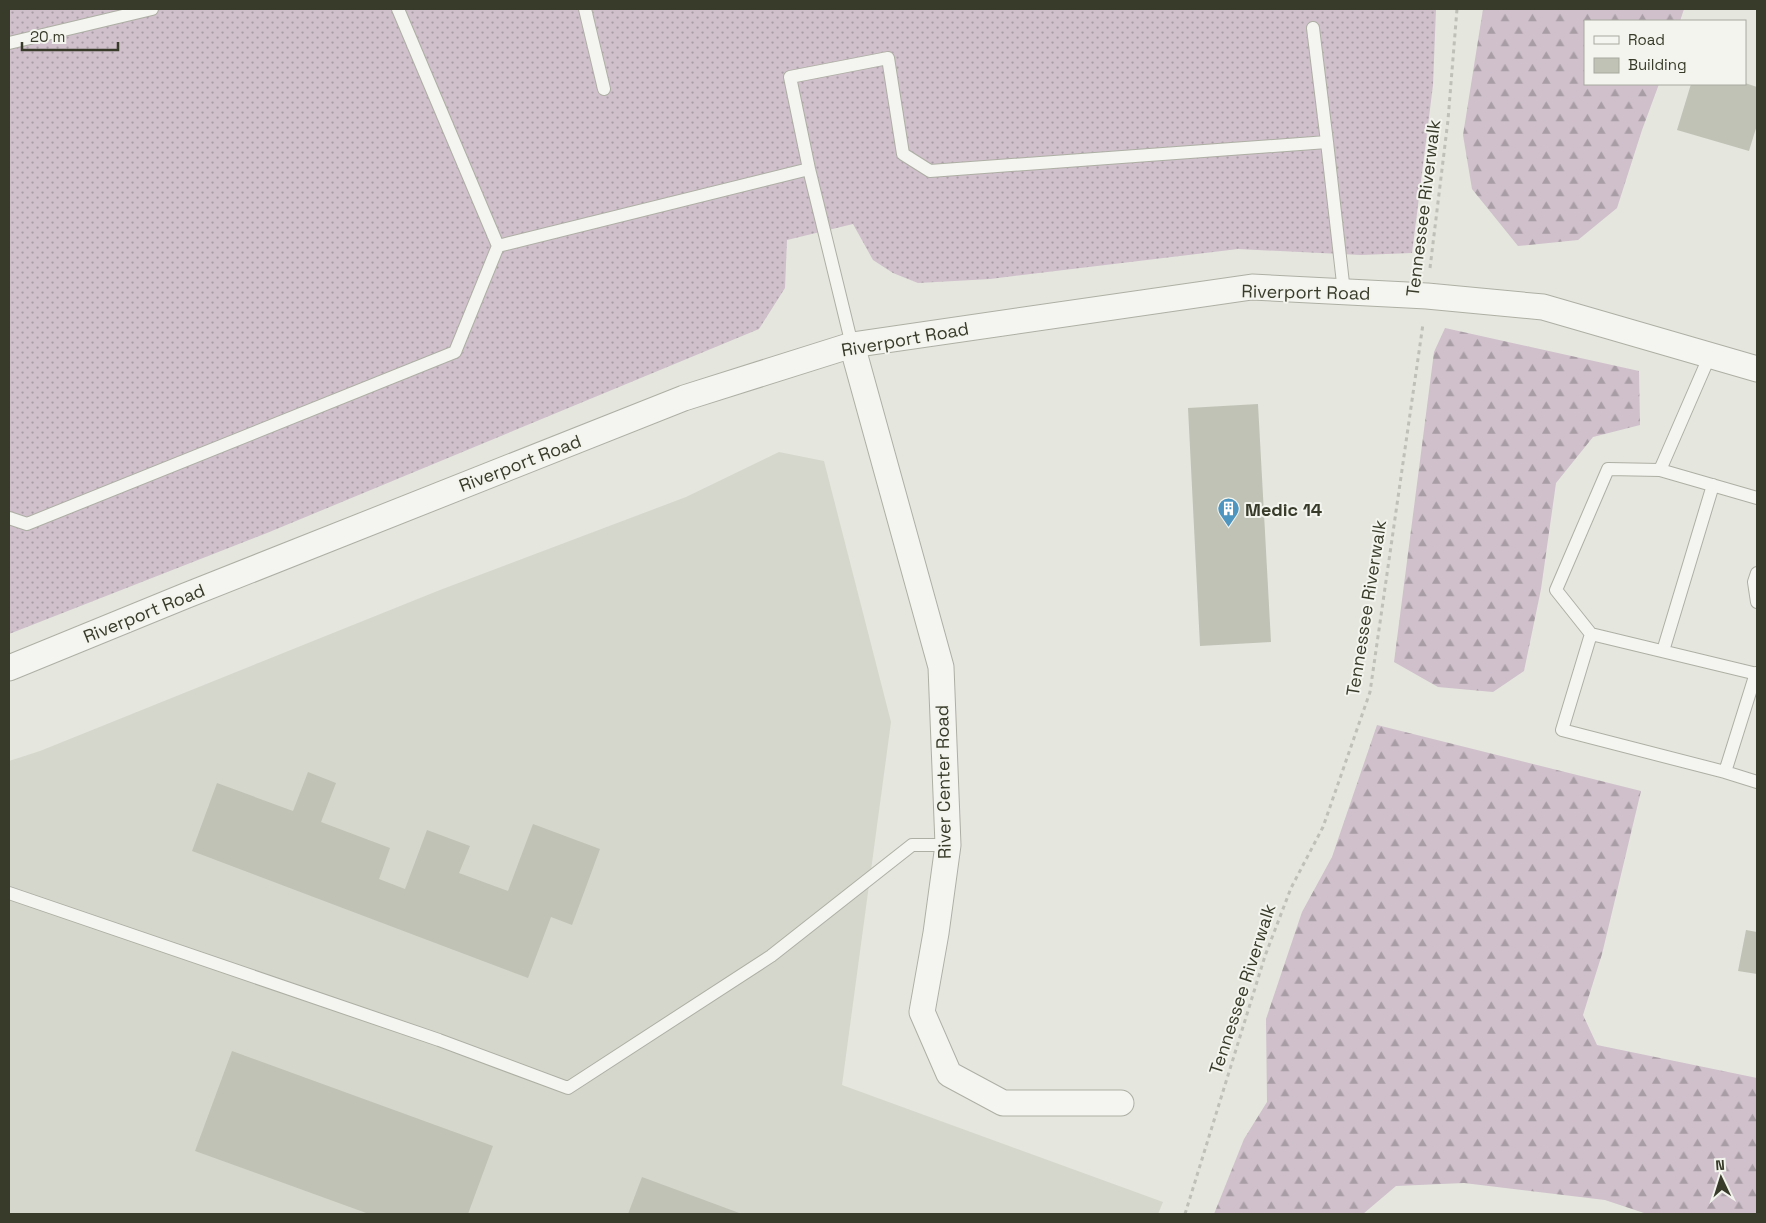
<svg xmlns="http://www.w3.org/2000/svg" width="1766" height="1223" viewBox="0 0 1766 1223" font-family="'Space Grotesk',sans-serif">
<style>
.built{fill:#d5d7cc}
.grass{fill:url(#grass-dots)}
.forest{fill:url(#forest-firs)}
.building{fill:#c0c2b6}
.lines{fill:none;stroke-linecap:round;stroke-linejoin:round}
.service-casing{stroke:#aeafa4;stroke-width:14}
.minor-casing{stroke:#aeafa4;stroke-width:27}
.path{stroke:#bfc1b8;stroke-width:3;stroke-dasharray:4 4;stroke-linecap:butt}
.service{stroke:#f4f5f0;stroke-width:12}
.minor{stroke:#f4f5f0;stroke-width:25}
.labels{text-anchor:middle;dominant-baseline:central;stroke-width:4;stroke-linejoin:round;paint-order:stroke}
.street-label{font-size:18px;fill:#383b29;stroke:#f3f4ed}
.poi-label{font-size:18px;font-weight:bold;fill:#383b29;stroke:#f3f4ed;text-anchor:start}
</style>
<defs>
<pattern id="grass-dots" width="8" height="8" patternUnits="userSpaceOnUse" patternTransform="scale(1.25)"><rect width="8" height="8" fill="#cfc0cb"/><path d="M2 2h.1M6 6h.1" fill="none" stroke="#a99da5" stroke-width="1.8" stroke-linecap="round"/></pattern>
<pattern id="forest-firs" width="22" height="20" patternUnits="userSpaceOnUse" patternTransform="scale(1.25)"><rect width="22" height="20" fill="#cfc0cb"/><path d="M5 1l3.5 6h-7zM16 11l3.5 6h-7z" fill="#a99da5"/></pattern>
</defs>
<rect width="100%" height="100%" fill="#e5e6de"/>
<path class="built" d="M779 452 824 461 891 722 842 1085 1163 1202 1158 1214H9V761L40 751 440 590 686 497Z"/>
<path class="grass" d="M9 9H1436L1433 85 1412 253 1361 255 1238 249 990 279 918 283 893 273 873 260 853 224 787 240 785 288 759 329 267 533 9 634Z"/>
<path class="forest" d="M1483 9H1684L1680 21H1585V84H1659L1642 130 1617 208 1578 240 1518 246 1472 189 1463 135Z
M1445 328 1639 371 1640 425 1593 437 1556 483 1541 589 1524 671 1493 692 1438 687 1394 662 1434 352Z
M1377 725 1641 791 1602 954 1583 1015 1597 1045 1757 1078V1214H1647L1605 1200 1464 1183 1396 1186 1363 1214H1214L1244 1139 1267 1102 1266 1019 1302 912 1332 857Z"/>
<path class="building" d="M1745 83 1757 87V125L1749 151 1677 130 1691 84Z
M1258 404 1271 642 1200 646 1188 408Z
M308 772 336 783 321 822 390 848 379 879 405 889 427 830 470 846 459 873 508 891 533 824 600 849 572 925 551 917 528 978 192 851 217 783 293 811Z
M1746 930 1757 932V974L1738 971Z
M232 1051 493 1146 468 1214H369L195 1151Z
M642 1177 742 1214H628Z"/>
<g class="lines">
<defs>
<path id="service" d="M398 9 498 246 809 169 852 345
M585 9 604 89
M9 43 152 9
M1327 142 1344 292
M809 169 790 77 888 58 903 154 930 171 1327 142 1313 28
M1710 355 1660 470 1608 469 1556 590 1591 634 1757 674
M1660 470 1757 498
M9 518 27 524 455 352 498 246
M1757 573 1754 582 1757 602
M1591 634 1562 730 1725 772
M1663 651 1713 485
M1756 673 1725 772 1757 782
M9 893 439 1040 568 1088 771 956 912 845H948"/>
<path id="minor" d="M852 345 941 667 948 845 936 933 922 1012 949 1074 1003 1103H1121
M9 668 185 596 684 398 852 345 1252 287 1427 296 1543 307 1757 369"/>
</defs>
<use href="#service" class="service-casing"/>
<use href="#minor" class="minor-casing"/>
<path class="path" d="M1430 268 1448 120 1457 9
M1185 1214 1265 956 1291 888 1323 827 1370 692 1423 324"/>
<use href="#service" class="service"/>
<use href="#minor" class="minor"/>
</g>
<defs>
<symbol id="building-pin" viewBox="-11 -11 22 30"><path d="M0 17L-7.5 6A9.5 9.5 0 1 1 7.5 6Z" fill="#4e95c0" stroke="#f3f4ed"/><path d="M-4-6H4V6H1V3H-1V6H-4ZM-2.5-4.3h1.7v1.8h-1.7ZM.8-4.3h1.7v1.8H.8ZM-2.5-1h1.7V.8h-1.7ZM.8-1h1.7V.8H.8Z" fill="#fff"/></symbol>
</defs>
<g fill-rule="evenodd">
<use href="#building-pin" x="1216" y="496" width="25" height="34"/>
</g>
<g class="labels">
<g class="street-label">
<text transform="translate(1423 208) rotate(-83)">Tennessee Riverwalk</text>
<text transform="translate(1306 292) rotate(1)">Riverport Road</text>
<text transform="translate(905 339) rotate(-10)">Riverport Road</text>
<text transform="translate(520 463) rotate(-21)">Riverport Road</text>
<text transform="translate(1366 608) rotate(-81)">Tennessee Riverwalk</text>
<text transform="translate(144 613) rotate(-22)">Riverport Road</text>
<text transform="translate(943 782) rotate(-91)">River Center Road</text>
<text transform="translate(1242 989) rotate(-72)">Tennessee Riverwalk</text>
</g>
<g class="poi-label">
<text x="1245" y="509">Medic 14</text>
</g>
</g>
<rect width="1766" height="1223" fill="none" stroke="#383b29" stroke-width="20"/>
<rect x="1584" y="20" width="162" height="65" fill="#f3f4ed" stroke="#a8aa9f"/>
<rect x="1594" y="36" width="25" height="8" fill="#f4f5f0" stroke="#a8aa9f"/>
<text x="1628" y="45" font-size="15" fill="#383b29">Road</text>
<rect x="1594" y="58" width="25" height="15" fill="#c0c2b6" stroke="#a8aa9f"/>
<text x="1628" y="70" font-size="15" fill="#383b29">Building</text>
<g transform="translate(1721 1178) rotate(356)" stroke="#f3f4ed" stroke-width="4" paint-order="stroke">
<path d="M0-4L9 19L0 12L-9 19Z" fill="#383b29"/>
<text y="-8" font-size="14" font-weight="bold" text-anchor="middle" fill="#383b29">N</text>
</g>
<path d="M22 42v8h96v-8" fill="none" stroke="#383b29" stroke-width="2.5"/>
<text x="30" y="42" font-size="15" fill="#383b29" stroke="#f3f4ed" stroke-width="4" paint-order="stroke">20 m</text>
</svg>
